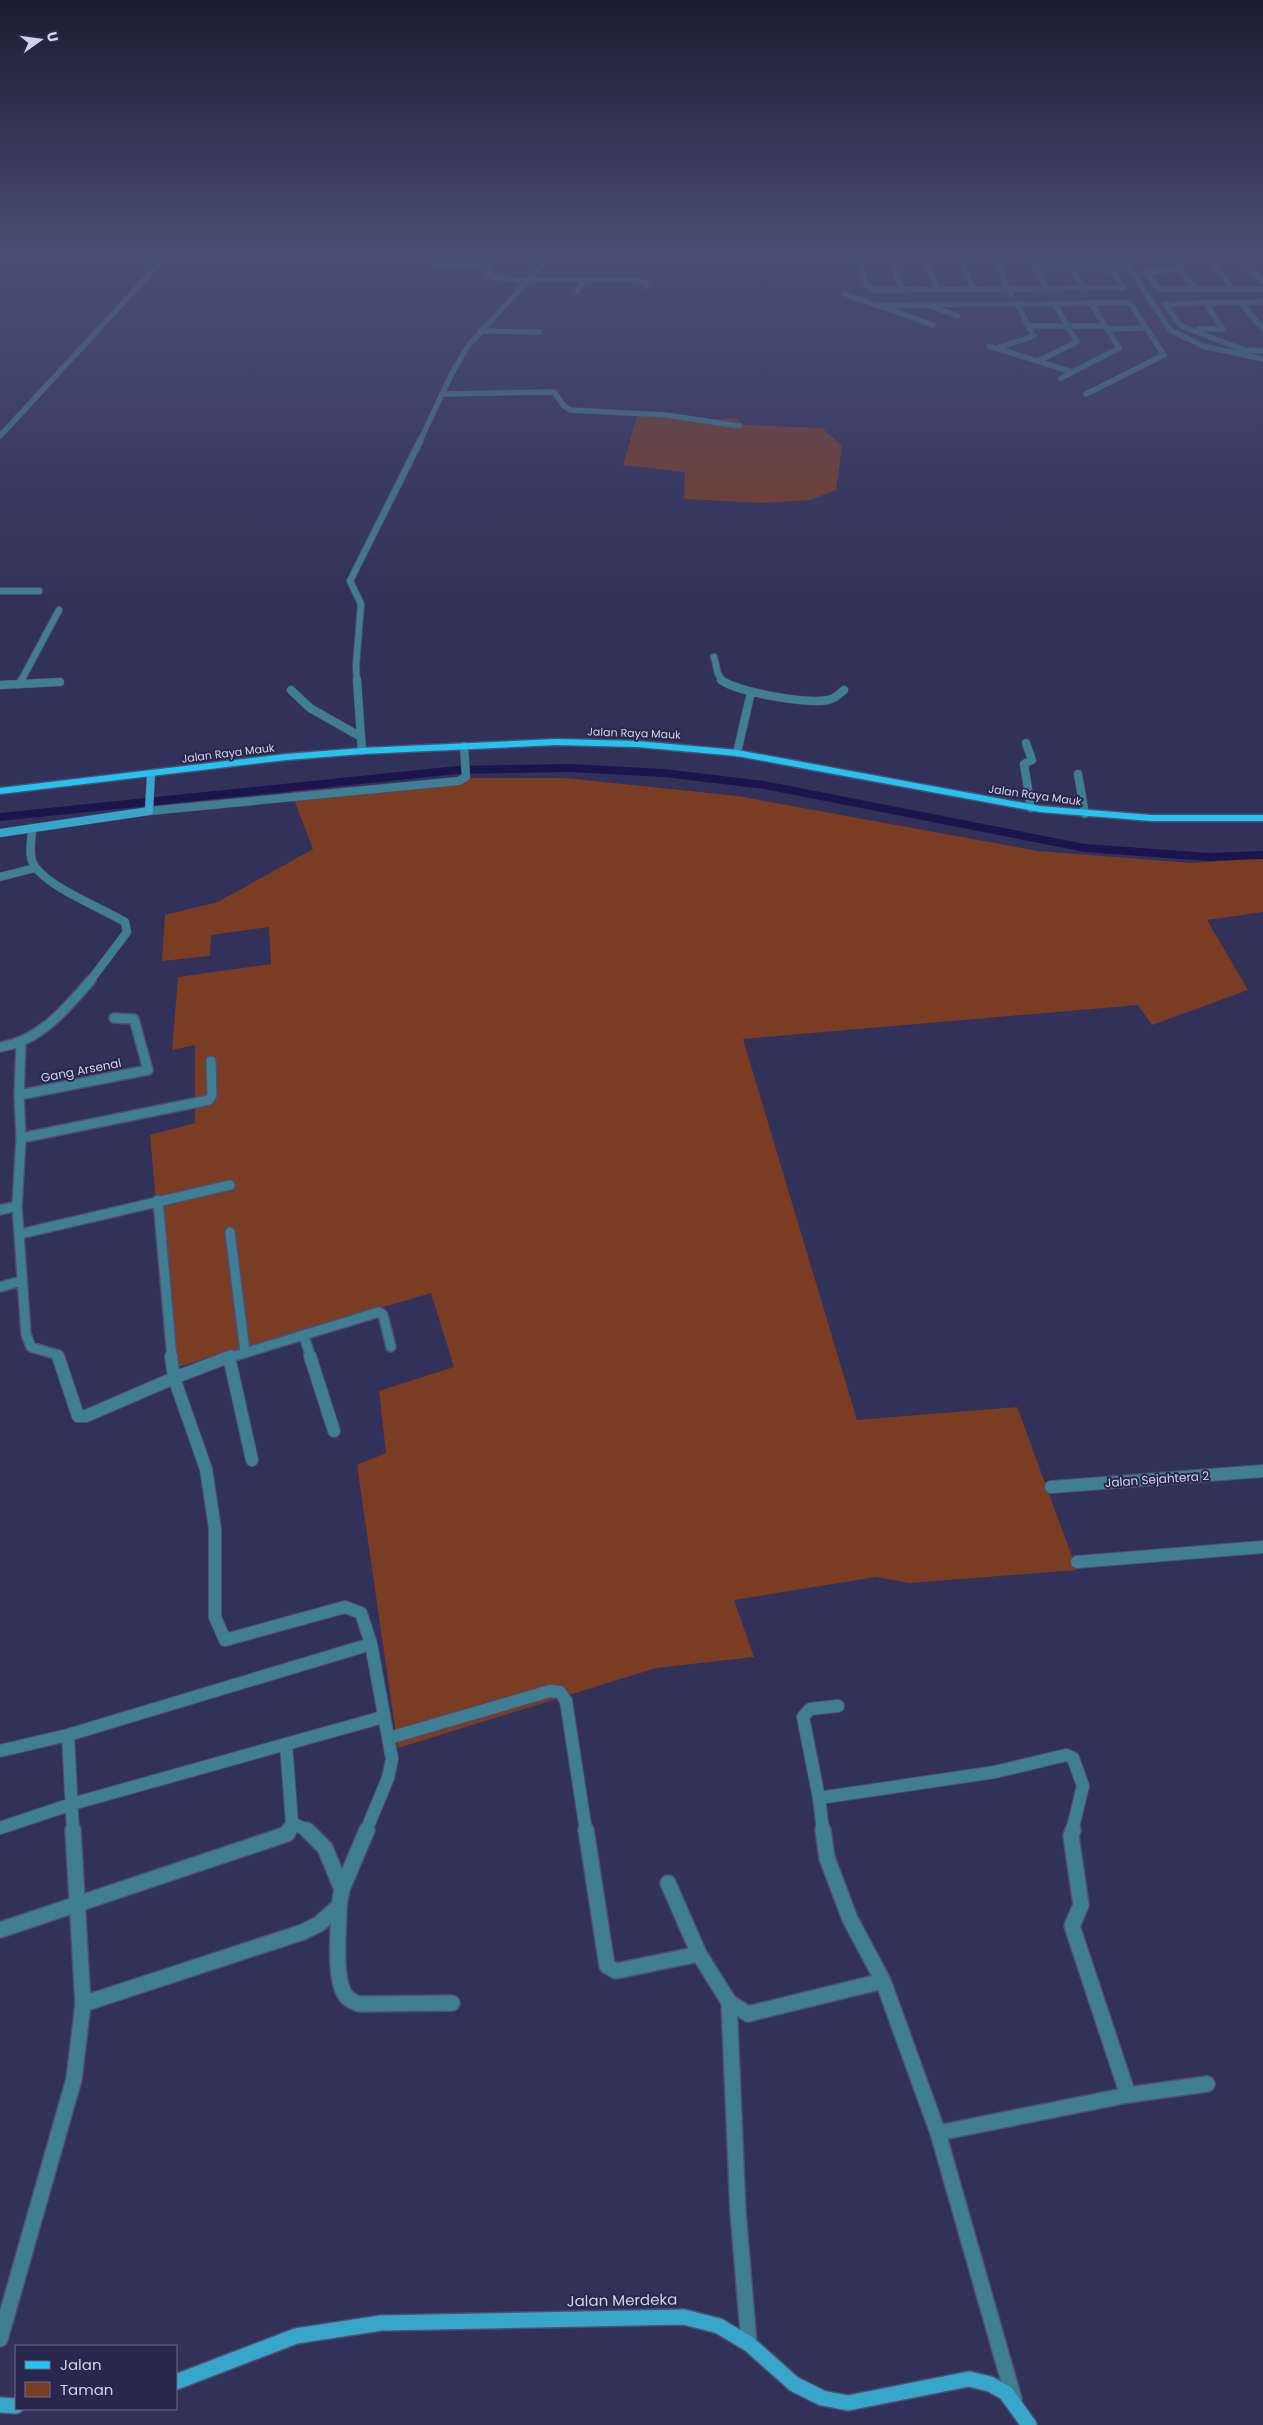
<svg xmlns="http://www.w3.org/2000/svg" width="1263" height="2425" viewBox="0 0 1263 2425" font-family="Poppins,sans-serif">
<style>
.green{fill:#7a3c22}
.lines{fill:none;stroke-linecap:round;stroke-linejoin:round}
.canal{fill:#1c144d;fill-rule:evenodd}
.street-far5-casing{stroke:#4f4e74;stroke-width:6}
.street-far4-casing{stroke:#4f4e74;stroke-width:8}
.street-far3-casing{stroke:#4f4e74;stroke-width:9}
.street-far2-casing{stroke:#4f4e74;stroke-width:12}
.street-far1-casing{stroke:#4f4e74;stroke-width:14}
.street-casing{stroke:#4f4e74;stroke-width:18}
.secondary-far1-casing{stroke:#4f4e74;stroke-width:9}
.secondary-casing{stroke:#4f4e74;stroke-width:18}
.primary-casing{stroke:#4f4e74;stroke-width:3}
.street-far5{stroke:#407e94;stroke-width:5}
.street-far4{stroke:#407e94;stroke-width:6}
.street-far3{stroke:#407e94;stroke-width:8}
.street-far2{stroke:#407e94;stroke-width:9}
.street-far1{stroke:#407e94;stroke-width:12}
.street{stroke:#407e94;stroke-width:15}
.secondary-far1{stroke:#38a6c8;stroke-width:8}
.secondary{stroke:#38a6c8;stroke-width:15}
.primary{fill:#23c4f0;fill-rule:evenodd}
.labels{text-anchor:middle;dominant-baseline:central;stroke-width:4;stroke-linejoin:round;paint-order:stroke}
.far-street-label{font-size:11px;fill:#d1d3ec;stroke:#28274e}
.street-label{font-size:12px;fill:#d1d3ec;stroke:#28274e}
.near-street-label{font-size:15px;fill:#d1d3ec;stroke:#28274e}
</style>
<rect width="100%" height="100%" fill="#32315a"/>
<path class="green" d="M661 412 699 420 737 418 744 425 822 428 842 446 836 490 810 500 762 503 684 499 685 472 623 465 637 417Z
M463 778H565L738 796 1038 851 1192 863 1263 858V912L1207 920 1248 990 1152 1025 1138 1005 743 1039 857 1420 1017 1407 1077 1570 910 1583 876 1577 734 1600 754 1657 656 1668 398 1748 357 1465 386 1453 379 1391 454 1367 431 1293 171 1369 150 1135 195 1123V1045L172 1050 178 977 271 964 269 927 211 935 210 956 162 961 165 915 218 902 313 849 291 792Z"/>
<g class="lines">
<path class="canal" d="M570 764 664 769 764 781 1085 844 1209 853 1263 851V859L1209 861 1085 852 764 789 664 777 570 772 457 774 0 821V813L457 766Z"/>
<defs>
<path id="street-far5" d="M888 252 902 290
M922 252 938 290
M956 252 974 290
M991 252 1011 294
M1027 252 1047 289
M1063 252 1069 261
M1119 252 1170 330 1203 346 1263 359
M1133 252 1146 260H1174
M1169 252 1195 289
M1205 252 1233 289
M1237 252 1263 282
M891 259 859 262 867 287 873 290 1124 288 1117 277 1101 261 1105 258 1102 252
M436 264 475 263 491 270 487 276 528 282
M1035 268H1105
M1071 268 1084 289
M1181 269 1147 272 1157 289H1263
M529 280H632L647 283 646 287
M577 291 584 281
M845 294 933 325
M1240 302 1263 329
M1263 302 1165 304 1179 324 1184 327 1244 350 1263 351
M1017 303 1031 331
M875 305 1130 303 1164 355 1086 394
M928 305 958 316
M1029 326H1105
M1107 329 1147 328
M1199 329H1223L1205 302
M480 331 540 332
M989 346 1072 372
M997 348 1034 336
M1038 361 1077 342 1054 303
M1061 378 1119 348 1091 303
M442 394 554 392 564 406 570 410 666 415 739 426
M0 436 170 252
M419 443 452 373 468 346 554 252"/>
<path id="street-far4" d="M0 591H39
M714 657 718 674 723 681
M21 681 59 610
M357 681 356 666 361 604 350 581 420 441"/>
<path id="street-far3" d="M357 680 362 751
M721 680C737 692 813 706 831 699 836 698 840 693 844 690
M20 684 22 680
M0 685 60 682
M291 690 310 708 361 737
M1026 743 1032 760 1024 764 1031 808
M737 753 751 692
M1078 774 1085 814
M149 811 459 781 466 777 464 746
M32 828C32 839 28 853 33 863 44 886 102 908 125 922L127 932 90 981
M0 877 35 868"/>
<path id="street-far2" d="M21 1043 19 1095 21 1138 17 1206 26 1334 31 1347 58 1355 59 1358
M0 1047C40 1041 66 1009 91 980
M19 1095 148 1070 134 1019 114 1018
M21 1138 209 1100 212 1095 211 1061
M158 1200 172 1358
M0 1210 17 1206
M230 1232 245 1352
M20 1234 230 1185
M0 1287 21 1281
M304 1336 311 1358
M228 1358 379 1312 383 1315 391 1347"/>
<path id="street-far1" d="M58 1356 78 1416H86L174 1378 231 1356
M171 1356 174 1378 206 1469 215 1529V1617L225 1640 345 1607 361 1613 371 1644 392 1759 388 1778 366 1831
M310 1356 334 1431
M229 1357 252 1460
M1051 1487 1263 1471
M1077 1562 1263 1547
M68 1735 73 1831
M389 1738 550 1691 560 1692 566 1701 586 1831
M286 1744 292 1823 288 1831
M0 1751 68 1735 371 1644
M819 1798 803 1717 810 1709 838 1706
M292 1823 309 1831
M0 1828 72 1804 383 1717
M823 1831 819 1798 995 1772 1066 1755 1073 1758 1083 1786 1072 1831"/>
<path id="street" d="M307 1830 325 1848 342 1889
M586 1830 607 1966 616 1971 699 1954
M823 1830 827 1858 850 1919 883 1981 938 2133 1014 2399
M1073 1830 1071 1836 1081 1905 1072 1926 1128 2095
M668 1883 699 1954 729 2002 748 2014 883 1981
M339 1906C339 1928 333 1979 346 1996 349 2000 354 2002 359 2004L452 2003
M0 1930 287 1834 289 1830
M729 2002 738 2212 749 2344
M83 2004 303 1932 319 1924 339 1906 342 1889 367 1830
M938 2133 1128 2095 1207 2084
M0 2339 74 2079 83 2004 73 1830"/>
<path id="secondary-far1" d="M0 833 149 811 151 774"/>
<path id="secondary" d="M176 2382 296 2336 381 2323 684 2317 719 2326 749 2344 794 2384 822 2398 848 2403 969 2379 990 2384 1006 2393 1029 2425
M0 2405 16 2406"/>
<path id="primary" d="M557 739 637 741 737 750 1040 806 1151 815H1263V821H1151L1040 812 737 756 637 747 557 745 362 754 286 760 0 794V788L286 754 362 748Z"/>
</defs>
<use href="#street-far5" class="street-far5-casing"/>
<use href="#street-far4" class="street-far4-casing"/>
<use href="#street-far3" class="street-far3-casing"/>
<use href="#street-far2" class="street-far2-casing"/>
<use href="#street-far1" class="street-far1-casing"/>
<use href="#street" class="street-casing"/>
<use href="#secondary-far1" class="secondary-far1-casing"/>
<use href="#secondary" class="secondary-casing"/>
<use href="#primary" class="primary-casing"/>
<use href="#street-far5" class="street-far5"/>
<use href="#street-far4" class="street-far4"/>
<use href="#street-far3" class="street-far3"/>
<use href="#street-far2" class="street-far2"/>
<use href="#street-far1" class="street-far1"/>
<use href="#street" class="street"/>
<use href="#secondary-far1" class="secondary-far1"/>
<use href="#secondary" class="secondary"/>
<use href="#primary" class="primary"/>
</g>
<linearGradient id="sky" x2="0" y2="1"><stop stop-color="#1c1b32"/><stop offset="0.43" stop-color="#494e76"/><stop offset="1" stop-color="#494e76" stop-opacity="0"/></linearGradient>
<rect width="1263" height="592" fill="url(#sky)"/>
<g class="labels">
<g class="far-street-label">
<text transform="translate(634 733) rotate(2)">Jalan Raya Mauk</text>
<text transform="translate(228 753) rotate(-7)">Jalan Raya Mauk</text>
<text transform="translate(1035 795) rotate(8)">Jalan Raya Mauk</text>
</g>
<g class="street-label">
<text transform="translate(81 1070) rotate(-11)">Gang Arsenal</text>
<text transform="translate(1157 1479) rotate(-4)">Jalan Sejahtera 2</text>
</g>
<g class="near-street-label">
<text transform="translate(622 2300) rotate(-1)">Jalan Merdeka</text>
</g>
</g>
<rect x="15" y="2345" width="162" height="65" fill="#28274e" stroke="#6c6c8d"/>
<rect x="25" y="2361" width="25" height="8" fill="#23c4f0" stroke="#6c6c8d"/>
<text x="60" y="2370" font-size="15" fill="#d1d3ec">Jalan</text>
<rect x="25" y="2382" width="25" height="15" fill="#7a3c22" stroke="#6c6c8d"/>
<text x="60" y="2395" font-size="15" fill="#d1d3ec">Taman</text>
<g transform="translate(40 40) rotate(76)" stroke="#28274e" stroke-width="4" paint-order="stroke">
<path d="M0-4L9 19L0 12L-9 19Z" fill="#d1d3ec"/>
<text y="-8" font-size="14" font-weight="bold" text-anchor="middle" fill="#d1d3ec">U</text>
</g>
</svg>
